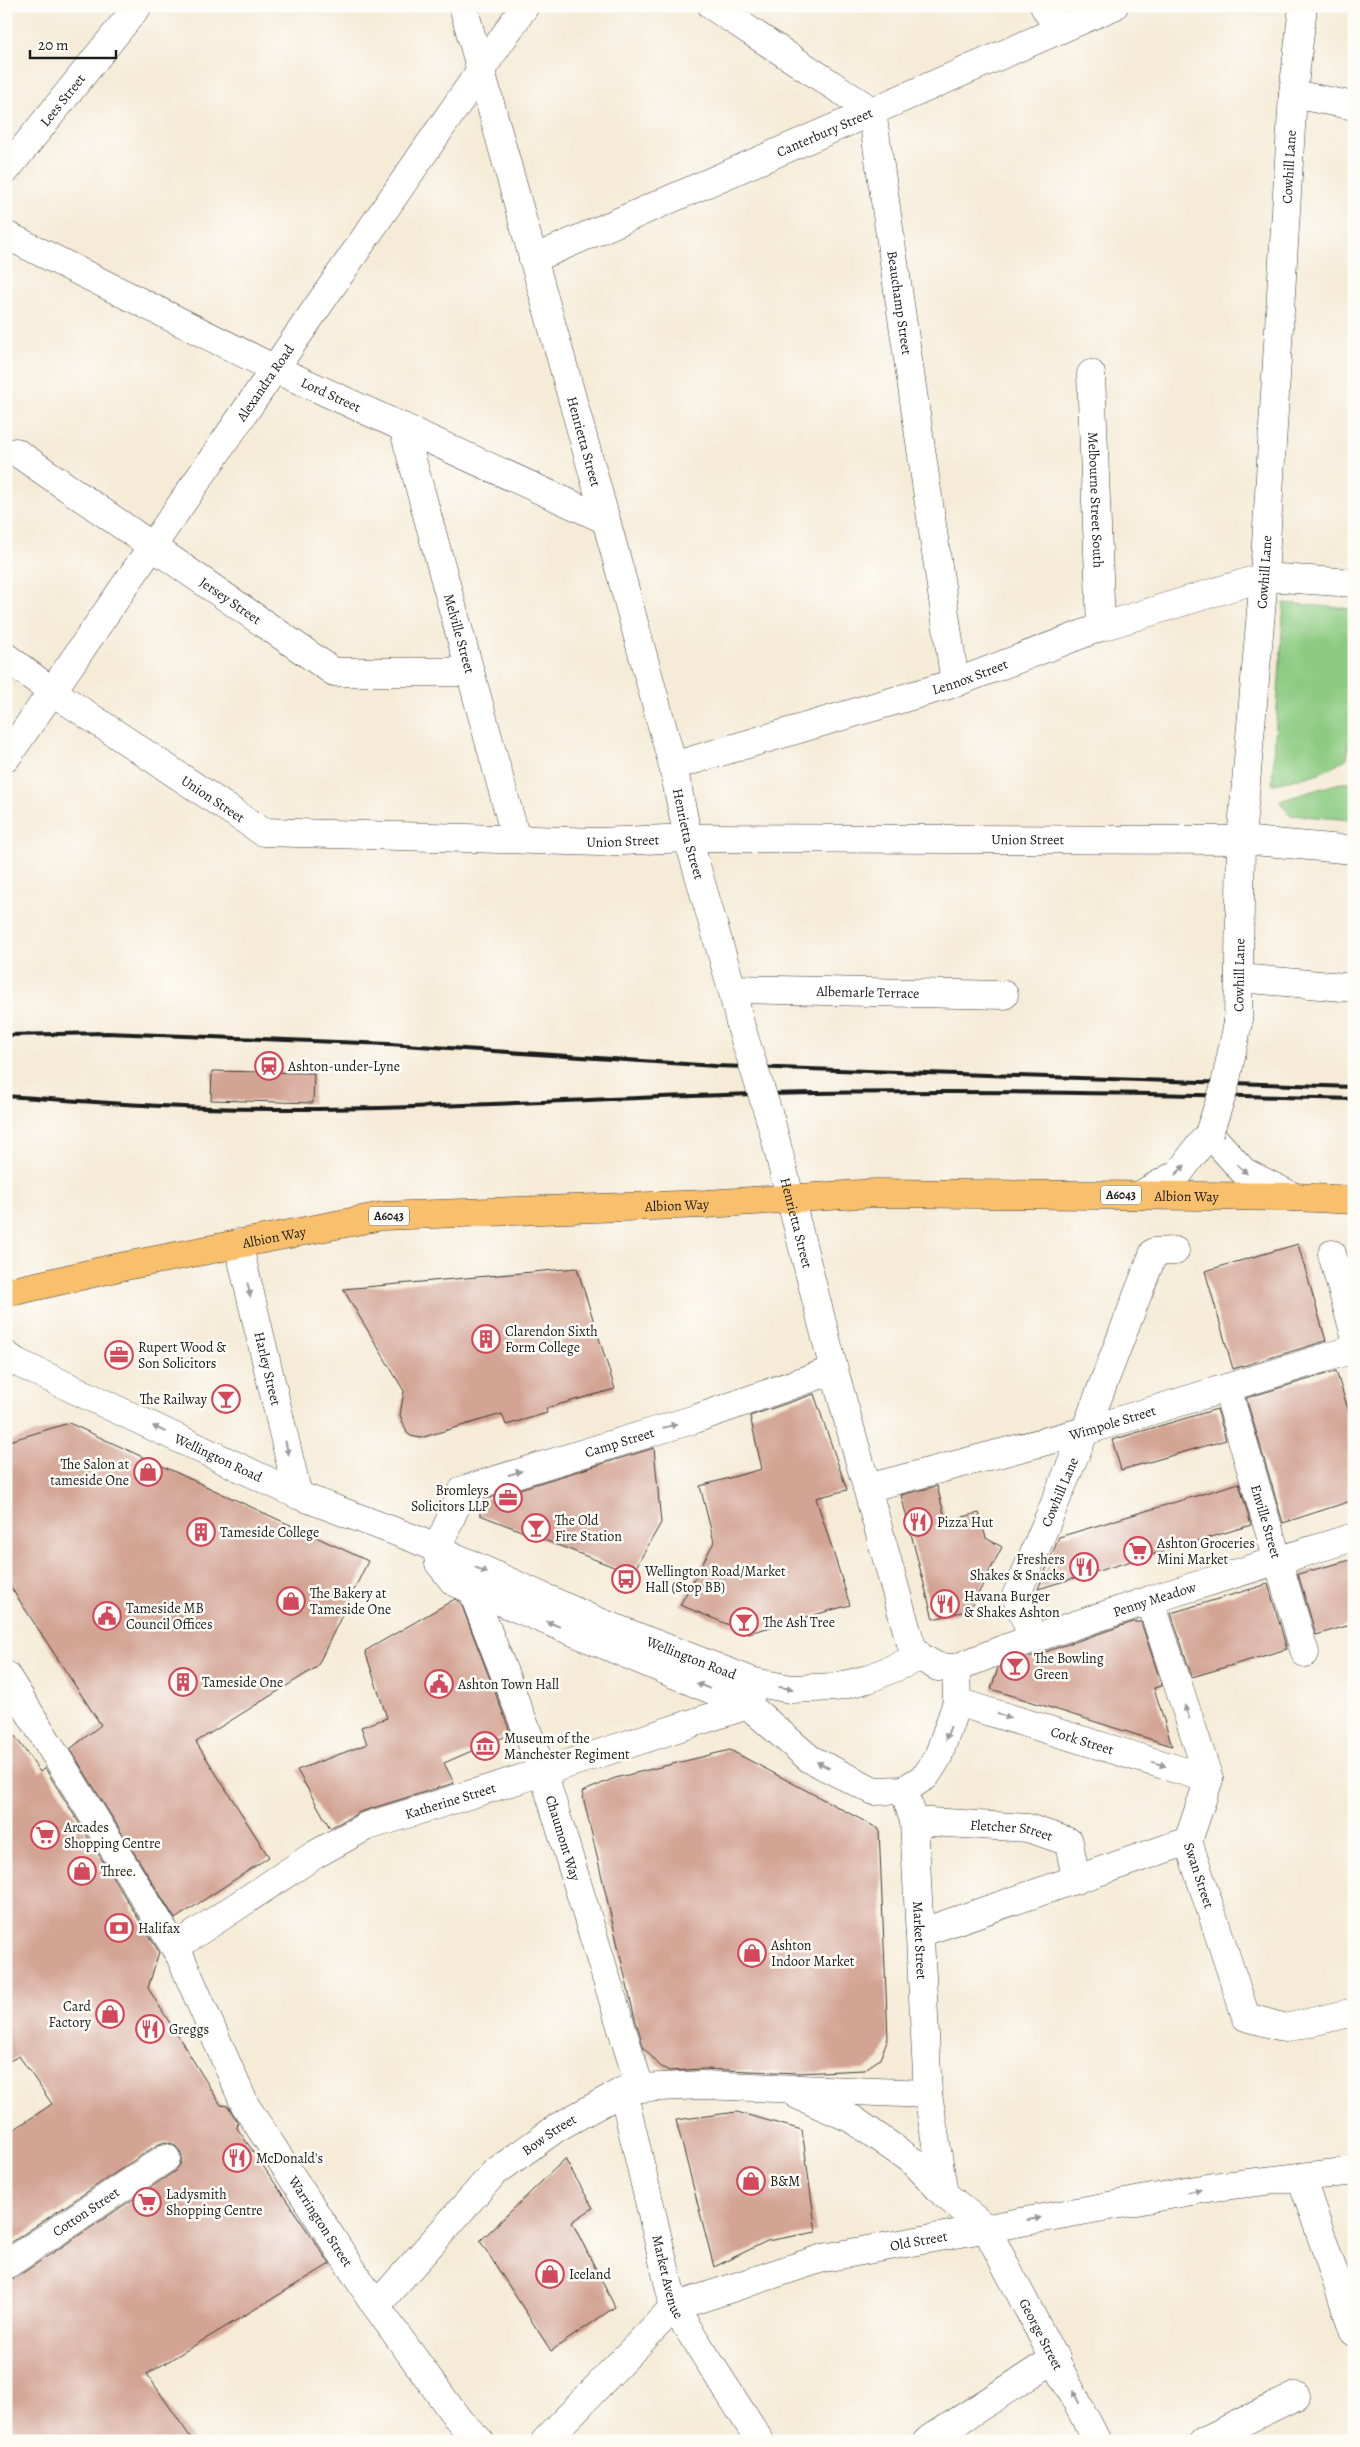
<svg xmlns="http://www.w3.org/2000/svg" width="1360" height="2447" viewBox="0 0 1360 2447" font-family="Alegreya,serif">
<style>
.green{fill:#8ccb81;stroke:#54744e}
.building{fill:#d3a494}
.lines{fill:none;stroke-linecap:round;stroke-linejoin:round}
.street-casing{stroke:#3d3b38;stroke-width:29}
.highway-casing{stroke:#3d3b38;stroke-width:29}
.street{stroke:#fff;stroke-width:28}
.highway{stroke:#f8bf6c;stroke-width:28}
.rail{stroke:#1c1c1c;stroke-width:4}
.street-bridge-casing{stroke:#3d3b38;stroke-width:29;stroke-linecap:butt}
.street-bridge{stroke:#fff;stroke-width:28}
.oneway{fill:#999}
.labels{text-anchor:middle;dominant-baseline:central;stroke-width:5;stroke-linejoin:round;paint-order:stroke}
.shield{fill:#fdfcf7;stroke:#605f5e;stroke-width:1}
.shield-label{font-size:12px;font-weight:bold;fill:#1c1c1c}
.street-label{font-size:14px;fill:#1c1c1c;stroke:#fdfcf7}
.poi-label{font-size:14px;fill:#1c1c1c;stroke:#fdfcf7;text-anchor:start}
</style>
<rect width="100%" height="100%" fill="#fdfcf7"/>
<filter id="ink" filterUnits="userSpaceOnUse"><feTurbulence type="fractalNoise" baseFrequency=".02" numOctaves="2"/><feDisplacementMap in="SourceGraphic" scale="10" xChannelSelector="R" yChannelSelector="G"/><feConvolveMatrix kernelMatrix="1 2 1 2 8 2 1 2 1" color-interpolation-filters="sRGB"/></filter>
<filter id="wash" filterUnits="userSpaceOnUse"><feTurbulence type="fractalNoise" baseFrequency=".0096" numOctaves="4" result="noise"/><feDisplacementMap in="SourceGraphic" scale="20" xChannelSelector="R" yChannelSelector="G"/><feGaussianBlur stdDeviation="1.12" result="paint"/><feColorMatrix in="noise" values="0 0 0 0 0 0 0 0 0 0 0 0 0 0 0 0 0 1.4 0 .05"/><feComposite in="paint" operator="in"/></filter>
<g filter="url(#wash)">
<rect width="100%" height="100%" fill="#f5ebd7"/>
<path class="green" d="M1284 603 1354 609V715L1347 758C1327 774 1297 780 1272 784Z
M1354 781V820L1290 815 1279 801 1336 784Z"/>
<g id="blocks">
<path class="building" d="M212 1071 314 1073 313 1103 211 1100Z
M1298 1244 1326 1341 1233 1369 1205 1271Z
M577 1268 615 1389 546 1408 547 1413 506 1425 502 1414 420 1438 411 1436 407 1433 400 1415 404 1391 343 1289Z
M1336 1371 1354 1428V1500L1283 1523 1246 1398Z
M814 1394 847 1490 816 1498 850 1605 749 1633 680 1605 714 1542 700 1486 762 1469 750 1416Z
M1217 1409 1226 1440 1121 1470 1112 1440Z
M69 1423 368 1561 317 1667 196 1742 269 1857 175 1919 70 1749 101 1725 6 1580V1442Z
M654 1448 661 1523 632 1574 480 1515V1501Z
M1239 1483 1251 1525 1038 1589 1059 1537Z
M937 1486 946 1521 979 1513 986 1538 1002 1547 970 1610 933 1619 901 1495Z
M1354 1559V1624L1316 1635 1298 1574Z
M1268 1584 1287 1649 1192 1677 1171 1613Z
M455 1599 461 1603 511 1734 444 1763 454 1783 360 1812 330 1828 297 1770 367 1744 361 1727 387 1718 365 1651Z
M1133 1622H1141L1162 1686 1154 1688 1172 1746 991 1689 998 1668Z
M6 1723 40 1772 45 1768 159 1952 148 1988 221 2105 228 2106 238 2123 237 2128 330 2264 147 2374 193 2441H6V2280L15 2278 175 2171 180 2165 182 2157 179 2150 173 2144 165 2142 157 2145 6 2246V2135L52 2104 19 2056 6 2063Z
M730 1750 879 1829 888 2038 880 2059 864 2070 799 2073 703 2069 669 2071 660 2066 644 2048 634 2015 582 1792 615 1778Z
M737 2112 802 2130 816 2232 767 2241 714 2267 676 2120Z
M565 2159 593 2208 572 2222 615 2307 551 2351 480 2241Z"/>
</g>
</g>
<g filter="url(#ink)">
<use href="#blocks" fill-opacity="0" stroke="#3d3b38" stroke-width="1"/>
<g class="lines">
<defs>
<g id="street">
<path id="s1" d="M463 6 606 520 673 766 688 838 732 989 741 1027"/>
<path id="s2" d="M712 6 872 111 955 683"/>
<path d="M1044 6 1059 30"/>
<path d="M1293 94 1354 106"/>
<path id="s3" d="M6 170 138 6"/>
<path id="s4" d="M6 235 275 369 606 520"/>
<path id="s5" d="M533 259 1114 6"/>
<path id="s6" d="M1091 374 1101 627"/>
<path id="s7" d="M403 427 516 839"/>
<path id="s8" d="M16 452 334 672H470"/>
<path id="s9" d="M6 657 53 692 263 832 600 842 688 838 1241 840 1354 850"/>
<path id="s10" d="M6 758 525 6"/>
<path id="s11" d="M673 766 955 683 1101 627 1264 577 1354 583"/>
<path d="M1239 978 1354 988"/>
<path id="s12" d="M732 989 1004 995"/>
<path id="s13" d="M1238 1023 1241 840 1264 577 1293 94 1303 6"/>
<path id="s14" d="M771 1122 834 1370 907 1631 912 1646 920 1657 938 1667 956 1668 1006 1648 1150 1600 1354 1537"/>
<path d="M1140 1195 1179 1173 1209 1133 1244 1172 1294 1197"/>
<path id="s15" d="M238 1243 298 1495"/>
<path d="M1332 1254 1354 1332"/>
<path id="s16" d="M6 1355 16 1362 298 1495 415 1539 592 1619 754 1682 791 1689 836 1687 868 1679 920 1657"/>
<path id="s17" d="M1227 1388 1305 1653"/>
<path id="s18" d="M867 1488 1085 1431 1354 1349"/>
<path id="s19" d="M437 1549 463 1490 695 1419 834 1370"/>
<path d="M437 1549 439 1563 454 1582 748 1705"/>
<path id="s20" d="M478 1594 476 1601 543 1772 640 2088"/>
<path id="s21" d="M1150 1600 1209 1779 1188 1841 1246 2017 1286 2028 1354 2012"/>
<path id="s22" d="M1033 1639 1016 1596 1085 1431 1154 1252 1175 1251"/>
<path id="s23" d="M6 1675 180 1956 245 2105 376 2306 460 2422 480 2441"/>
<path d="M753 1687 748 1705 810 1759 874 1791 904 1790 926 1776 938 1757 957 1702 956 1668"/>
<path id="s24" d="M957 1702 1209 1779"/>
<path id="s25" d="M904 1790 914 1821 928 2094 944 2194 986 2228 1097 2441"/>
<path id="s26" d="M914 1821 1028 1828 1069 1842 1076 1880"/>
<path d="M920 1933 1188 1841"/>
<path id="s27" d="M175 1947 316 1854 365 1827 543 1772 748 1705"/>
<path id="s28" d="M623 2091 674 2307 760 2441"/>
<path d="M797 2095 852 2119 915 2163 944 2194"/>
<path d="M1301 2177 1354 2332"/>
<path id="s29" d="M6 2265 166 2158"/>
<path id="s30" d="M376 2306 494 2173 558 2127 623 2091 640 2088 702 2085 928 2094"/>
<path id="s31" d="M545 2441 674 2307 823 2258 1213 2187 1354 2171"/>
<path d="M927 2441 1056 2358"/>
<path d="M1203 2441 1296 2396"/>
</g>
<g id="highway">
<path id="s32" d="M6 1293 115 1268 382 1216 706 1204 876 1193 1294 1197 1354 1200"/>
</g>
</defs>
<use href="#street" class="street-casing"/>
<use href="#highway" class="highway-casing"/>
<use href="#street" class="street"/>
<use href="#highway" class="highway"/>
<path class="rail" d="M6 1035 107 1033 389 1044 715 1066 1354 1087
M6 1096C94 1102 182 1109 270 1109 421 1110 573 1099 724 1095 934 1089 1144 1093 1354 1099"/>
<defs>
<path id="street-bridge" d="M741 1027 771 1122
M1209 1133 1224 1089 1238 1023"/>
</defs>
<use href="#street-bridge" class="street-bridge-casing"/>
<use href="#street-bridge" class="street-bridge"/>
</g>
<defs><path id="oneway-solid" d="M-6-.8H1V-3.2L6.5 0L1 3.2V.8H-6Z" transform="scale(1.25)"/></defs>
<g class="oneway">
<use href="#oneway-solid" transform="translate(1242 1169) rotate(43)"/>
<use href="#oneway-solid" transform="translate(1180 1170) rotate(-45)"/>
<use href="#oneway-solid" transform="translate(249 1290) rotate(77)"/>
<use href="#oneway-solid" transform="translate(670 1426) rotate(-16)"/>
<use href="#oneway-solid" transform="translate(159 1429) rotate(-155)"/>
<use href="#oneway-solid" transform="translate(287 1448) rotate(77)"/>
<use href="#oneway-solid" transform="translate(515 1473) rotate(-17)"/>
<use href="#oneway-solid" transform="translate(481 1570) rotate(26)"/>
<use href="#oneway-solid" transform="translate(553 1624) rotate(-158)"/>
<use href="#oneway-solid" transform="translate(703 1686) rotate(-158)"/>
<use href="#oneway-solid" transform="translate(786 1688) rotate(8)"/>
<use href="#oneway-solid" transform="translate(1187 1712) rotate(-109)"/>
<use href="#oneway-solid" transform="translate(1004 1716) rotate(17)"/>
<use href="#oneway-solid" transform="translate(948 1733) rotate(111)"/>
<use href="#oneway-solid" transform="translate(1159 1764) rotate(17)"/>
<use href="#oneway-solid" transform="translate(823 1765) rotate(-153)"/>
<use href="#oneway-solid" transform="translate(1194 2191) rotate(-10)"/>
<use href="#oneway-solid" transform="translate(1034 2219) rotate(-10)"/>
<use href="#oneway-solid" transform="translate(1076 2397) rotate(-117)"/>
</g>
</g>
<defs>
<symbol id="station-ring" viewBox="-11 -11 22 22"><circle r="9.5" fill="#fdfcf7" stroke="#d1495b" stroke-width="1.5"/><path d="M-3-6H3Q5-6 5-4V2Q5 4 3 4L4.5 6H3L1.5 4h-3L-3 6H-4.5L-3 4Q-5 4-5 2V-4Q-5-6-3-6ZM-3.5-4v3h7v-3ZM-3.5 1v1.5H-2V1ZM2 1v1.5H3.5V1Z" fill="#d1495b"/></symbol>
<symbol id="building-ring" viewBox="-11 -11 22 22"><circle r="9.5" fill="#fdfcf7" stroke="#d1495b" stroke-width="1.5"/><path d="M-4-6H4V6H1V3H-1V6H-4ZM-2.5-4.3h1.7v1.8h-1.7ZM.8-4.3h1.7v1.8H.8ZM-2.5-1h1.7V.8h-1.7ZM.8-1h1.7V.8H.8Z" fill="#d1495b"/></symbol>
<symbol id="office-ring" viewBox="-11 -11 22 22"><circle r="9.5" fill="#fdfcf7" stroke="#d1495b" stroke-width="1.5"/><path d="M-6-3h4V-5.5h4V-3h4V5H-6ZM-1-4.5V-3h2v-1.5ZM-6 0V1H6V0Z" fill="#d1495b"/></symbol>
<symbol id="bar-ring" viewBox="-11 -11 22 22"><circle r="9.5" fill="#fdfcf7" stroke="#d1495b" stroke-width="1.5"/><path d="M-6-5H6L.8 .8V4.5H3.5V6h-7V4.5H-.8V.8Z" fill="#d1495b"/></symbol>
<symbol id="shop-ring" viewBox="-11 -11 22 22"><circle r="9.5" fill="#fdfcf7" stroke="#d1495b" stroke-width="1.5"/><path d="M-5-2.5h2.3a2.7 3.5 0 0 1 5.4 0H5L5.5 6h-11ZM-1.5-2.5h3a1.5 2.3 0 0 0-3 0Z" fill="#d1495b"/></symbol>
<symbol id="restaurant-ring" viewBox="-11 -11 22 22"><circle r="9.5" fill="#fdfcf7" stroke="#d1495b" stroke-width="1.5"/><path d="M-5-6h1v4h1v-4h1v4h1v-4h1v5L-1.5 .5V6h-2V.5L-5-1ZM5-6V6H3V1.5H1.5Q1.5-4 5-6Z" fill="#d1495b"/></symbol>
<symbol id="supermarket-ring" viewBox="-11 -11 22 22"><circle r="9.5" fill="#fdfcf7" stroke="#d1495b" stroke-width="1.5"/><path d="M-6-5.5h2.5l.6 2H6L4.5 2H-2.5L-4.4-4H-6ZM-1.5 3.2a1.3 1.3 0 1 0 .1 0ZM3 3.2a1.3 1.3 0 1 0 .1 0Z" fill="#d1495b"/></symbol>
<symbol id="bus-ring" viewBox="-11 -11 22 22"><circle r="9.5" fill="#fdfcf7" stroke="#d1495b" stroke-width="1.5"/><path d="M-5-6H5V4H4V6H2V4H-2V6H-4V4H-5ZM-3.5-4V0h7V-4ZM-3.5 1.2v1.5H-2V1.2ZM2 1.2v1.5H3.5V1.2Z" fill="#d1495b"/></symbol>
<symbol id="civic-ring" viewBox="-11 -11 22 22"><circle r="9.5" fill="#fdfcf7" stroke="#d1495b" stroke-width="1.5"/><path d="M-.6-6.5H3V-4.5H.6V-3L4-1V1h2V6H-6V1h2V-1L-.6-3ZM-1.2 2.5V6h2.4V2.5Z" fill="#d1495b"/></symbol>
<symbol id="museum-ring" viewBox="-11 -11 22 22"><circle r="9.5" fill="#fdfcf7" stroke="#d1495b" stroke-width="1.5"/><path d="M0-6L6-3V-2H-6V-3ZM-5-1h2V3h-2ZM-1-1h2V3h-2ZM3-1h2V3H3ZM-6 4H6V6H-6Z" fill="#d1495b"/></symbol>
<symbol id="bank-ring" viewBox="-11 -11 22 22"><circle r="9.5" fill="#fdfcf7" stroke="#d1495b" stroke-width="1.5"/><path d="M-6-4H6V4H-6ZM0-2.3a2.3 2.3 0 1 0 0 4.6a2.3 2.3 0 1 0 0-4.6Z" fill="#d1495b"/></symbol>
</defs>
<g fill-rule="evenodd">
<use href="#station-ring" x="253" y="1050" width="32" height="32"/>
<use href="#building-ring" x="470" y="1323" width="32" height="32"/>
<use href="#office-ring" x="103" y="1339" width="32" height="32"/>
<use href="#bar-ring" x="210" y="1383" width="32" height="32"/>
<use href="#shop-ring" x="132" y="1456" width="32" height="32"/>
<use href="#office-ring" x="492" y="1482" width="32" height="32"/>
<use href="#restaurant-ring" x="902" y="1506" width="32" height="32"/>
<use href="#bar-ring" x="520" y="1512" width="32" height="32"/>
<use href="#building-ring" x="185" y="1516" width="32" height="32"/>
<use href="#supermarket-ring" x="1122" y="1535" width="32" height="32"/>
<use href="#restaurant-ring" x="1068" y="1551" width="32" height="32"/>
<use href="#bus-ring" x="610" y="1563" width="32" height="32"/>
<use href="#shop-ring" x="275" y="1585" width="32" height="32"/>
<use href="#restaurant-ring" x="929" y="1588" width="32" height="32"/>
<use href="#civic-ring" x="91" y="1600" width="32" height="32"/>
<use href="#bar-ring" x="728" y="1606" width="32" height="32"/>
<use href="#bar-ring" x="999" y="1650" width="32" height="32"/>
<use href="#building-ring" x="167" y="1666" width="32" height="32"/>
<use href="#civic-ring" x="423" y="1668" width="32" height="32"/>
<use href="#museum-ring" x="469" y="1730" width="32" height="32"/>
<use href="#supermarket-ring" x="29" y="1819" width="32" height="32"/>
<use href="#shop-ring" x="66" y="1855" width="32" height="32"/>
<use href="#bank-ring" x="103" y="1912" width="32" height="32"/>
<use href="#shop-ring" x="736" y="1937" width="32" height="32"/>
<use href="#shop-ring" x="94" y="1998" width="32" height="32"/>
<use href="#restaurant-ring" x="134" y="2013" width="32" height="32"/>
<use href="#restaurant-ring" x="221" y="2142" width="32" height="32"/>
<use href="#shop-ring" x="735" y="2165" width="32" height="32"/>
<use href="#supermarket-ring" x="131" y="2186" width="32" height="32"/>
<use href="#shop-ring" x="534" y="2258" width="32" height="32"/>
</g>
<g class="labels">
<g class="shield">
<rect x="1101" y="1185.5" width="40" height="19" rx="4"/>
<rect x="369" y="1206.5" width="40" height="19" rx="4"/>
</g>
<g class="shield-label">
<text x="1121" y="1195">A6043</text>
<text x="389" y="1216">A6043</text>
</g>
<g class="street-label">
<text stroke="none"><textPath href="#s3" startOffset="90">Lees Street</textPath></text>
<text stroke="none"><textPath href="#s5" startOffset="318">Canterbury Street</textPath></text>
<text stroke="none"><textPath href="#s13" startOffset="858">Cowhill Lane</textPath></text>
<text stroke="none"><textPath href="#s2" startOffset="385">Beauchamp Street</textPath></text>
<text stroke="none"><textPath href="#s10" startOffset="456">Alexandra Road</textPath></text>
<text stroke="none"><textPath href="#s4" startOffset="362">Lord Street</textPath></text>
<text stroke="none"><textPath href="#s1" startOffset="452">Henrietta Street</textPath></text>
<text stroke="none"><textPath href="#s6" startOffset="126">Melbourne Street South</textPath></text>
<text stroke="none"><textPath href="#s13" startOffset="452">Cowhill Lane</textPath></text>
<text stroke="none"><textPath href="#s8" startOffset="261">Jersey Street</textPath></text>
<text stroke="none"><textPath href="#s7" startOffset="214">Melville Street</textPath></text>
<text stroke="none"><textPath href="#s11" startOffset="310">Lennox Street</textPath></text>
<text stroke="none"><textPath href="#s9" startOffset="251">Union Street</textPath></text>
<text stroke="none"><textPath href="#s1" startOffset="858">Henrietta Street</textPath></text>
<text stroke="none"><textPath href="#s9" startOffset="671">Union Street</textPath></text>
<text stroke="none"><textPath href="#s9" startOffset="1076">Union Street</textPath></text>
<text stroke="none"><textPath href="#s13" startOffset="48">Cowhill Lane</textPath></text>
<text stroke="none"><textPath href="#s12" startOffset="136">Albemarle Terrace</textPath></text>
<text stroke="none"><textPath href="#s32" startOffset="1189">Albion Way</textPath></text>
<text stroke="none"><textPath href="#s32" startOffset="679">Albion Way</textPath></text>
<text stroke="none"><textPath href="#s14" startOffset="104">Henrietta Street</textPath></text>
<text stroke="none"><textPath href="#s32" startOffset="274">Albion Way</textPath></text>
<text stroke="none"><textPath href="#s15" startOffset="129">Harley Street</textPath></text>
<text stroke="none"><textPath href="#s18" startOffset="254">Wimpole Street</textPath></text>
<text stroke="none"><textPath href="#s19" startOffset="228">Camp Street</textPath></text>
<text stroke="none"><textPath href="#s16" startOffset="236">Wellington Road</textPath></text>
<text stroke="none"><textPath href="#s22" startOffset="159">Cowhill Lane</textPath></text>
<text stroke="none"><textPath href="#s17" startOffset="139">Enville Street</textPath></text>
<text stroke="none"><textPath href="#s14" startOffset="805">Penny Meadow</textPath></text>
<text stroke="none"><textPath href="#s16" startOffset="750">Wellington Road</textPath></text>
<text stroke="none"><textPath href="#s24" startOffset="131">Cork Street</textPath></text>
<text stroke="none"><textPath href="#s27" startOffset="314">Katherine Street</textPath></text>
<text stroke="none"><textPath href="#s26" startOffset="98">Fletcher Street</textPath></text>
<text stroke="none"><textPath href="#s20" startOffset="260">Chaumont Way</textPath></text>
<text stroke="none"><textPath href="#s21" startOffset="290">Swan Street</textPath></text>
<text stroke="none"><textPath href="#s25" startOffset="152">Market Street</textPath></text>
<text stroke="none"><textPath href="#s30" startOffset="245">Bow Street</textPath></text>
<text stroke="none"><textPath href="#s29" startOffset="96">Cotton Street</textPath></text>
<text stroke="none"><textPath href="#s23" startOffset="632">Warrington Street</textPath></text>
<text stroke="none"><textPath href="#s31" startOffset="440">Old Street</textPath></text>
<text stroke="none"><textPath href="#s28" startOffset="191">Market Avenue</textPath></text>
<text stroke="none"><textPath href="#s25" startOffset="581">George Street</textPath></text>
</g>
<g class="poi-label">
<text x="288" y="1066">Ashton-under-Lyne</text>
<text x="505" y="1331">Clarendon Sixth<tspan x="505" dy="16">Form College</tspan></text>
<text x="138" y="1347">Rupert Wood &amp;<tspan x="138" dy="16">Son Solicitors</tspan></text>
<text x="207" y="1399" text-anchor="end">The Railway</text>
<text x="129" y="1464" text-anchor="end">The Salon at<tspan x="129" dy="16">tameside One</tspan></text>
<text x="489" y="1490" text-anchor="end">Bromleys<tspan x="489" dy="16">Solicitors LLP</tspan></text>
<text x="555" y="1520">The Old<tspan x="555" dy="16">Fire Station</tspan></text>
<text x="937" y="1522">Pizza Hut</text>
<text x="220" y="1532">Tameside College</text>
<text x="1157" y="1543">Ashton Groceries<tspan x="1157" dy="16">Mini Market</tspan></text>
<text x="1065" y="1559" text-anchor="end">Freshers<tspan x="1065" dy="16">Shakes &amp; Snacks</tspan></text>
<text x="645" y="1571">Wellington Road/Market<tspan x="645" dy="16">Hall (Stop BB)</tspan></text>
<text x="310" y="1593">The Bakery at<tspan x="310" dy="16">Tameside One</tspan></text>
<text x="964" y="1596">Havana Burger<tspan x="964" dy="16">&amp; Shakes Ashton</tspan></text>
<text x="126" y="1608">Tameside MB<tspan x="126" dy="16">Council Offices</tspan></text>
<text x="763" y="1622">The Ash Tree</text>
<text x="1034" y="1658">The Bowling<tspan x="1034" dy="16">Green</tspan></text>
<text x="202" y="1682">Tameside One</text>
<text x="458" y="1684">Ashton Town Hall</text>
<text x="504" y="1738">Museum of the<tspan x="504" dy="16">Manchester Regiment</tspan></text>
<text x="64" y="1827">Arcades<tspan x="64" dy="16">Shopping Centre</tspan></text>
<text x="101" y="1871">Three.</text>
<text x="138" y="1928">Halifax</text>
<text x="771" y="1945">Ashton<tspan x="771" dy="16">Indoor Market</tspan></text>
<text x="91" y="2006" text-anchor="end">Card<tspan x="91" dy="16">Factory</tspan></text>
<text x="169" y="2029">Greggs</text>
<text x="256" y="2158">McDonald's</text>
<text x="770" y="2181">B&amp;M</text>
<text x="166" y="2194">Ladysmith<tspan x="166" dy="16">Shopping Centre</tspan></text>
<text x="569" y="2274">Iceland</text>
</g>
</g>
<rect width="1360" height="2447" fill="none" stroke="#fdfcf7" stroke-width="25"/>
<path d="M30 50v8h86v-8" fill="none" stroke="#1c1c1c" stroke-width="2.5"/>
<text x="38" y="50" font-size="15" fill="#1c1c1c" stroke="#fdfcf7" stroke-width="4" paint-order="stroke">20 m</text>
</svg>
